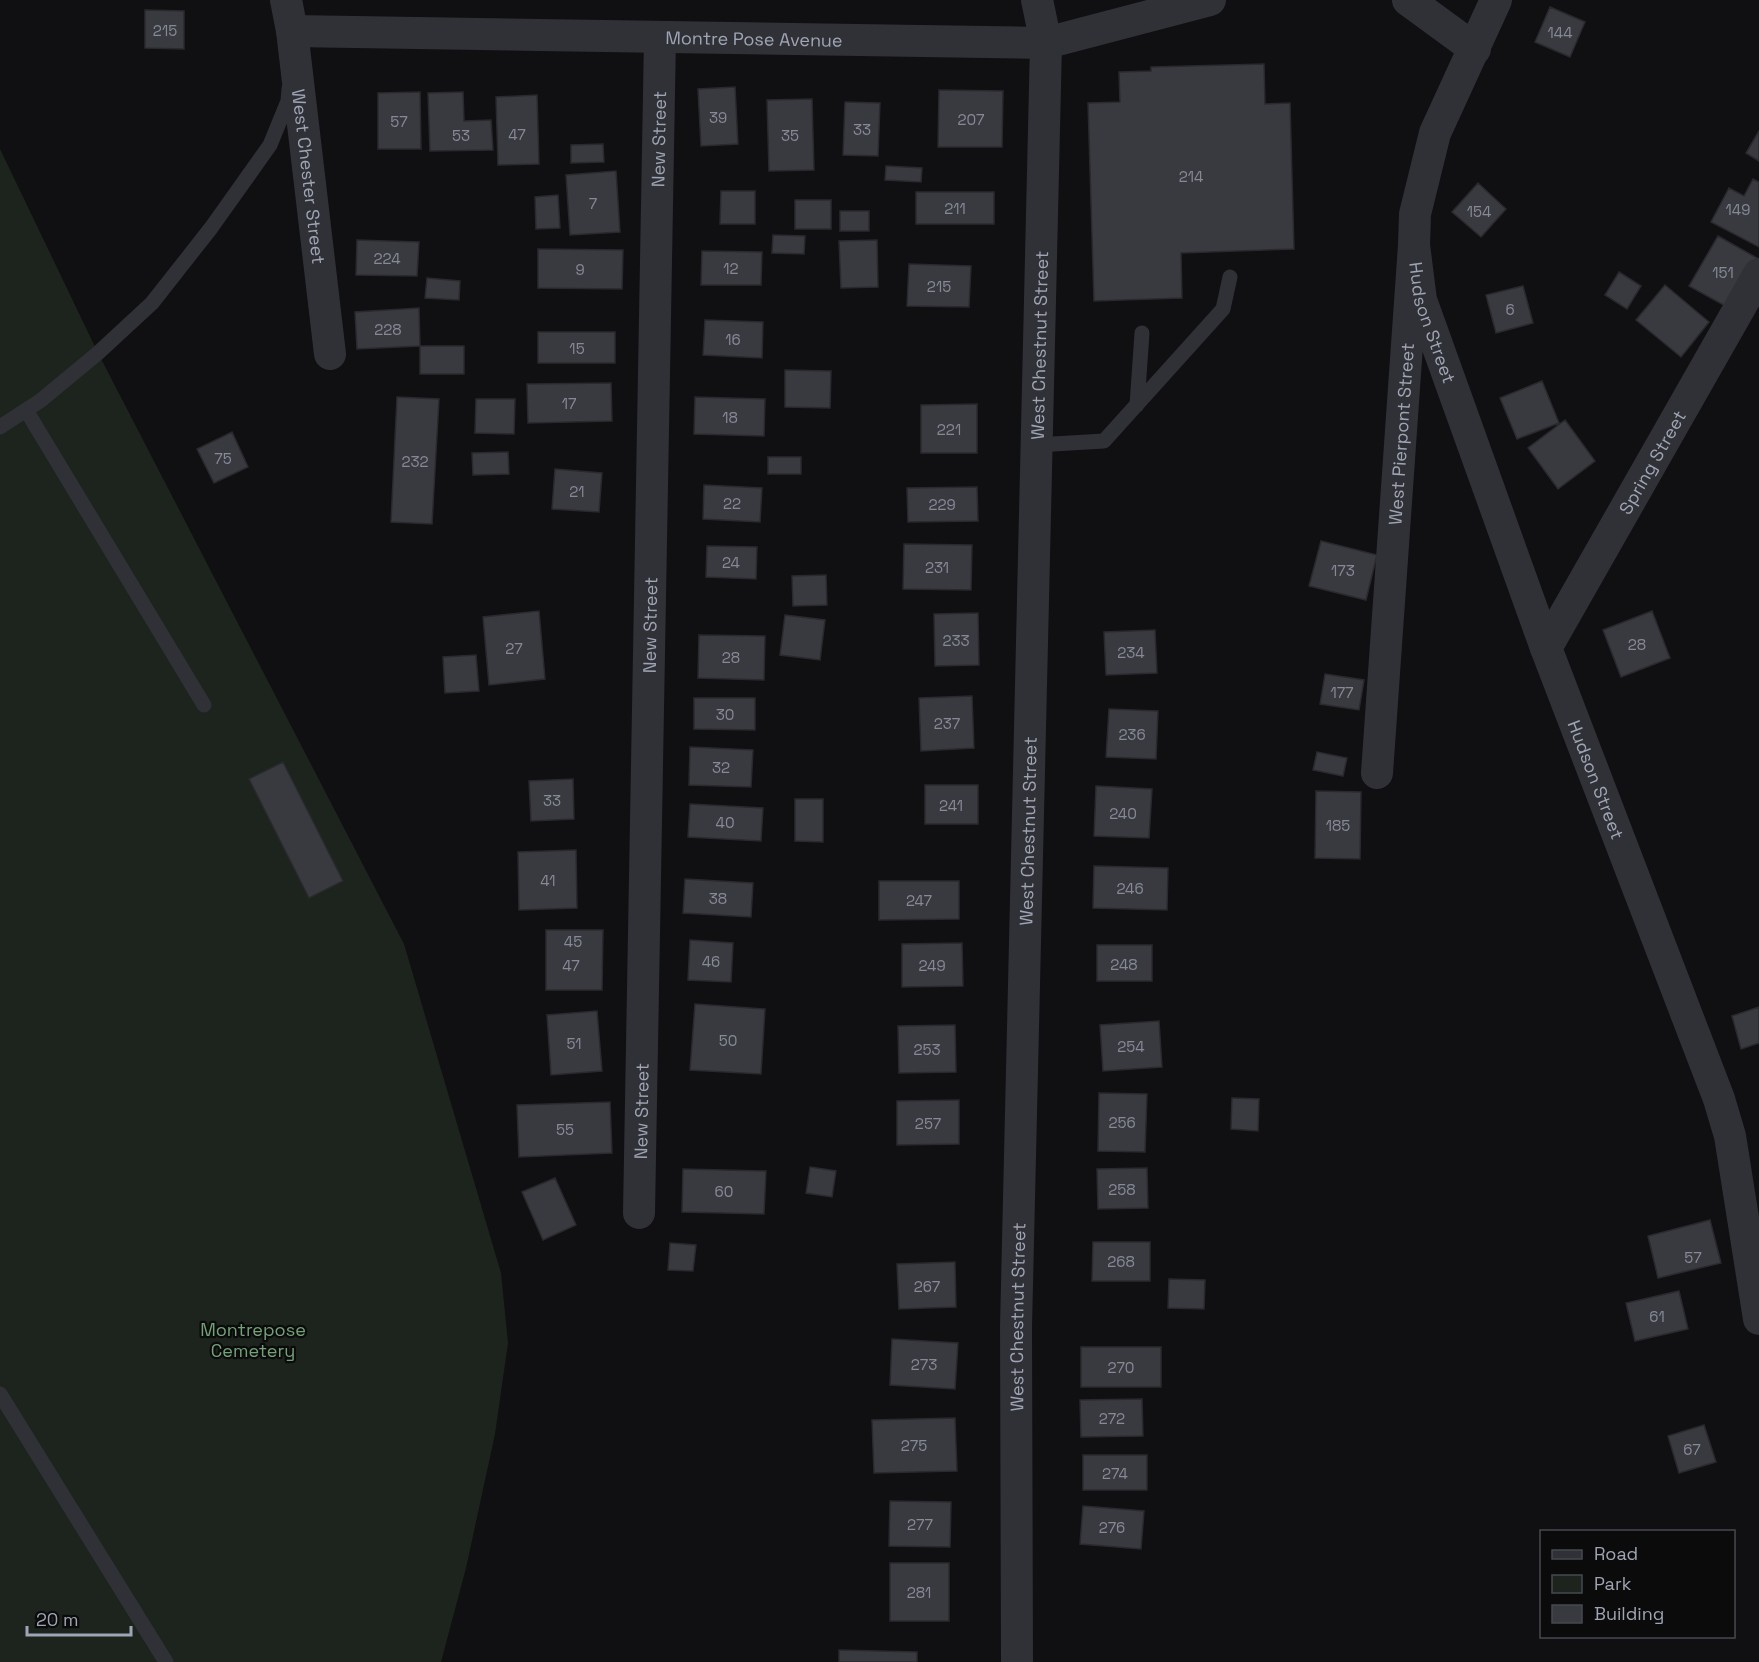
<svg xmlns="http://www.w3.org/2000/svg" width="1759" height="1662" viewBox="0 0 1759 1662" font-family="'Space Grotesk',sans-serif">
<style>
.green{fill:#1c241d}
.building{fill:#393a40;stroke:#2a2a2e;stroke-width:1.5}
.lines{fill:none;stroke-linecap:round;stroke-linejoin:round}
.service{stroke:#303137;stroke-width:15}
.minor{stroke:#303137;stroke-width:32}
.labels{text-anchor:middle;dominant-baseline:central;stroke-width:4.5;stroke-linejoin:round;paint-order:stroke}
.number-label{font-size:15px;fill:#868a97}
.street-label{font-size:18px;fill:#9fa5b4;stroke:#0b0b0c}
.park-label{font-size:18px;fill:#74a178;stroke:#0b0b0c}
</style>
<rect width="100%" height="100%" fill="#101012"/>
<path class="green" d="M0 149 98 353 404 944 501 1273 508 1343 495 1434 466 1568 441 1662H0Z"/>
<path class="building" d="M1550 7 1585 22 1570 57 1535 42Z
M145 10 184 11V49L145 48Z
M1264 64 1265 104 1290 103 1294 249 1181 253 1182 298 1094 301 1088 103 1120 102 1119 72 1151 71V67Z
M735 87 738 144 701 146 698 89Z
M939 90 1003 91 1002 147H938Z
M420 92 421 149H378V93Z
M463 92 464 121 491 120 493 150 430 151 428 93Z
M537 95 539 164 498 165 496 97Z
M812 99 814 170 769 171 767 100Z
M845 102 880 103 878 156 843 155Z
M1759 131V161L1746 153Z
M603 144 604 162 571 163V145Z
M886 166 922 168 921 182 885 180Z
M616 171 620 232 570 235 566 175Z
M1753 179 1759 182V247L1711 222 1729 188 1744 196Z
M1478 183 1506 209 1481 237 1452 212Z
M721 191H755V224H720Z
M916 192H994V224H916Z
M558 195 560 228 536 229 535 197Z
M795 200H831V229H795Z
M840 211H869V231H840Z
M773 235 805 236 804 254 772 253Z
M1718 236 1757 258 1729 308 1689 286Z
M357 240 419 242 417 276 356 275Z
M877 240 878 287 841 288 839 241Z
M538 249 623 250 622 289 538 288Z
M702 251 762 252 761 285H701Z
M909 264 971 266 969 307 907 306Z
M1619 272 1641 286 1627 309 1605 295Z
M427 278 460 281 459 300 425 298Z
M1665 285 1709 322 1681 357 1636 320Z
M1523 286 1533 323 1496 333 1486 295Z
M419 308 420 346 357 349 355 312Z
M705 320 763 322 762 358 703 355Z
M538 332H615V363H538Z
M420 346H464V374H420Z
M785 370 831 371 830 408 785 407Z
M1542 381 1559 423 1517 439 1500 398Z
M611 383 612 421 528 423 527 384Z
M397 397 439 399 432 524 391 522Z
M695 397 765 399 764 436 694 434Z
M476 399H515L514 434 475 433Z
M977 404V453H921V405Z
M1565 420 1595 461 1558 489 1528 448Z
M232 432 248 467 214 483 197 449Z
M508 452 509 474 473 475 472 453Z
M768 457H801V474H768Z
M555 469 602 473 599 512 552 509Z
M704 485 762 488 760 522 703 519Z
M977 487 978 521 908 522 907 488Z
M1321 541 1377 555 1366 600 1309 586Z
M904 544 972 545 971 590 903 589Z
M707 546 757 547 756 579 706 577Z
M826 575 827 605 793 606 792 576Z
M539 611 545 679 489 685 483 617Z
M1652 611 1670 658 1621 677 1603 630Z
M978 613 979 665 935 666 934 614Z
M785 615 825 620 820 660 780 655Z
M1155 630 1157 673 1106 675 1104 632Z
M699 635 765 636 764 680 698 678Z
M476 655 479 691 445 693 443 657Z
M1325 674 1364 680 1359 710 1320 704Z
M972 696 974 748 921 751 919 698Z
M694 698H755V730L694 729Z
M1109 709 1158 711 1156 759 1106 757Z
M690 747 753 750 751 787 689 785Z
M1317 752 1347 758 1343 776 1313 770Z
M283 762 343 881 309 898 249 779Z
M573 779 574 819 531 821 529 781Z
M925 785H978V824H925Z
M1096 786 1152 789 1149 838 1094 836Z
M1316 791 1361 792 1360 859 1315 858Z
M795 799H823V842L795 841Z
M690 804 763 808 761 841 688 837Z
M576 850 577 908 519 910 518 852Z
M1094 866 1168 868 1167 910 1093 908Z
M685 879 753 883 751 917 683 913Z
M879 881H959V919L879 920Z
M546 930H603L602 990H546Z
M690 940 733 943 731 982 688 980Z
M962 943 963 986 902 987V944Z
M1097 945H1152V981H1097Z
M695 1004 765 1009 761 1074 690 1070Z
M1759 1007V1043L1741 1049 1732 1016Z
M597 1011 602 1071 551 1075 547 1015Z
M1159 1021 1162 1067 1103 1071 1100 1025Z
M955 1025 956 1072 899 1073 898 1026Z
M1099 1093 1147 1094 1145 1152 1098 1151Z
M1232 1098 1259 1099 1258 1131 1231 1129Z
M959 1100V1144L897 1145V1101Z
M610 1102 612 1153 519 1157 517 1105Z
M810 1167 836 1171 832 1197 806 1193Z
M1147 1168 1148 1208 1098 1209 1097 1169Z
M683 1169 766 1171 764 1214 682 1212Z
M555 1178 576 1225 543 1240 522 1192Z
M1710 1220 1721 1263 1658 1278 1648 1236Z
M1093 1242H1150V1281H1092Z
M670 1243 696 1245 693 1271 668 1270Z
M955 1262 956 1307 899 1309 897 1264Z
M1169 1279 1205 1280 1204 1309 1168 1308Z
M1679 1291 1688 1329 1635 1341 1626 1303Z
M892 1339 958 1343 955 1389 890 1385Z
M1081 1347H1161V1387H1081Z
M1142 1399 1143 1436 1081 1437 1080 1400Z
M955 1418 957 1471 874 1473 872 1420Z
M1704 1425 1716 1462 1679 1473 1668 1436Z
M1083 1455H1147V1490H1083Z
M890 1501 951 1502 950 1547 889 1546Z
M1083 1506 1144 1511 1141 1549 1080 1544Z
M890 1563H949V1621H890Z
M839 1650 917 1652V1662H839Z"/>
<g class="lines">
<path class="service" d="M1137 405 1142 333
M26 410 204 705
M0 427 40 401 98 353 152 303 211 228 270 145 288 101 289 89
M1036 445 1104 441 1223 309 1230 277
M0 1394 166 1662"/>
<g class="minor">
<path id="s1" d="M286 0 292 31 330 354"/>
<path d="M1408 0 1475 49"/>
<path id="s2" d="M292 31 1046 43 1210 0"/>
<path id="s3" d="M1414 245 1421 300 1546 648 1719 1099 1730 1136 1759 1319"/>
<path id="s4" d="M1546 648 1759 274"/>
<path id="s5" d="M1377 773 1414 245 1415 214 1435 133 1496 0"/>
<path id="s6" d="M639 1213 660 37"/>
<path id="s7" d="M1017 1662 1016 1327 1046 43 1037 0"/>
</g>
</g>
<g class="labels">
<g class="number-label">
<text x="165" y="30">215</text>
<text x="1560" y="32">144</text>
<text x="718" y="117">39</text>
<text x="971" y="119">207</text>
<text x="399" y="121">57</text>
<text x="862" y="129">33</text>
<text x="517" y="134">47</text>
<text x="461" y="135">53</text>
<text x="790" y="135">35</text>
<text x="1191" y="176">214</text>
<text x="593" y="203">7</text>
<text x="955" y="208">211</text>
<text x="1738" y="209">149</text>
<text x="1479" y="211">154</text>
<text x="387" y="258">224</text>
<text x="731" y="268">12</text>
<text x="580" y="269">9</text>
<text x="1723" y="272">151</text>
<text x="939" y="286">215</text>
<text x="1510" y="309">6</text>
<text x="388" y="329">228</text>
<text x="733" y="339">16</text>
<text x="577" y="348">15</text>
<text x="569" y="403">17</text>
<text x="730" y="417">18</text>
<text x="949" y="429">221</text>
<text x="223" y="458">75</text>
<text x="415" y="461">232</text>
<text x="577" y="491">21</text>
<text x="732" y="503">22</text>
<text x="942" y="504">229</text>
<text x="731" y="562">24</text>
<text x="937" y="567">231</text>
<text x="1343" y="570">173</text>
<text x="956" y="640">233</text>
<text x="1637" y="644">28</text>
<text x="514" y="648">27</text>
<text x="1131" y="652">234</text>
<text x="731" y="657">28</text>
<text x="1342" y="692">177</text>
<text x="725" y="714">30</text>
<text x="947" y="723">237</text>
<text x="1132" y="734">236</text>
<text x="721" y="767">32</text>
<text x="552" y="800">33</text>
<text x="951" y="805">241</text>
<text x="1123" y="813">240</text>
<text x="725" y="822">40</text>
<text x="1338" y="825">185</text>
<text x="548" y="880">41</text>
<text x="1130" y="888">246</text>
<text x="718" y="898">38</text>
<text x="919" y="900">247</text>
<text x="573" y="941">45</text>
<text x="711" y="961">46</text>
<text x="1124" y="964">248</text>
<text x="571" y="965">47</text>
<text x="932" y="965">249</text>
<text x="728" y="1040">50</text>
<text x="574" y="1043">51</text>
<text x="1131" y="1046">254</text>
<text x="927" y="1049">253</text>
<text x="1122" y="1122">256</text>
<text x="928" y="1123">257</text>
<text x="565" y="1129">55</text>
<text x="1122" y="1189">258</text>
<text x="724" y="1191">60</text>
<text x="1693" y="1257">57</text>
<text x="1121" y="1261">268</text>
<text x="927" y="1286">267</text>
<text x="1657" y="1316">61</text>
<text x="924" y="1364">273</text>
<text x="1121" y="1367">270</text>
<text x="1112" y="1418">272</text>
<text x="914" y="1445">275</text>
<text x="1692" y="1449">67</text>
<text x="1115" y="1473">274</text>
<text x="920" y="1524">277</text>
<text x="1112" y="1527">276</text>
<text x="919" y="1592">281</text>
</g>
<g class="street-label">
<text stroke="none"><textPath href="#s2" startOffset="462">Montre Pose Avenue</textPath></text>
<text stroke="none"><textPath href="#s6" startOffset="1074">New Street</textPath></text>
<text stroke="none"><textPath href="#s1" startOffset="178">West Chester Street</textPath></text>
<text stroke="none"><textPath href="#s3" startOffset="80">Hudson Street</textPath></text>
<text stroke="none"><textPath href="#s7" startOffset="1317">West Chestnut Street</textPath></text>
<text stroke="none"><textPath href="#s5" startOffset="340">West Pierpont Street</textPath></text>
<text stroke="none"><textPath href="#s4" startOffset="214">Spring Street</textPath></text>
<text stroke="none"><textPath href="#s6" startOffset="588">New Street</textPath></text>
<text stroke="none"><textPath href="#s3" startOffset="566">Hudson Street</textPath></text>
<text stroke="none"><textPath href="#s7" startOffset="831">West Chestnut Street</textPath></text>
<text stroke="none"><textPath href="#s6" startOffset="102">New Street</textPath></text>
<text stroke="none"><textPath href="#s7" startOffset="345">West Chestnut Street</textPath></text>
</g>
<g class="park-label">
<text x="253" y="1329">Montrepose<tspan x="253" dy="21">Cemetery</tspan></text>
</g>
</g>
<rect x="1540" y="1530" width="195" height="108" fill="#0b0b0c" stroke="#46494f" stroke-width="1.5"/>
<rect x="1552" y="1550" width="30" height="9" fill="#303137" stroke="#46494f" stroke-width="1.5"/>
<text x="1594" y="1560" font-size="18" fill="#9fa5b4">Road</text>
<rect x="1552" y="1575" width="30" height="18" fill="#1c241d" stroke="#46494f" stroke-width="1.5"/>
<text x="1594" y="1590" font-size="18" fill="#9fa5b4">Park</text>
<rect x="1552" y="1605" width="30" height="18" fill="#393a40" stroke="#46494f" stroke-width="1.5"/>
<text x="1594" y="1620" font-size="18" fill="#9fa5b4">Building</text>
<path d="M27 1626v9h104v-9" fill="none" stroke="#9fa5b4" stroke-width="3"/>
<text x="36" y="1626" font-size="18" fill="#9fa5b4" stroke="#0b0b0c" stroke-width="4.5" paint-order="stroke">20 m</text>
</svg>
